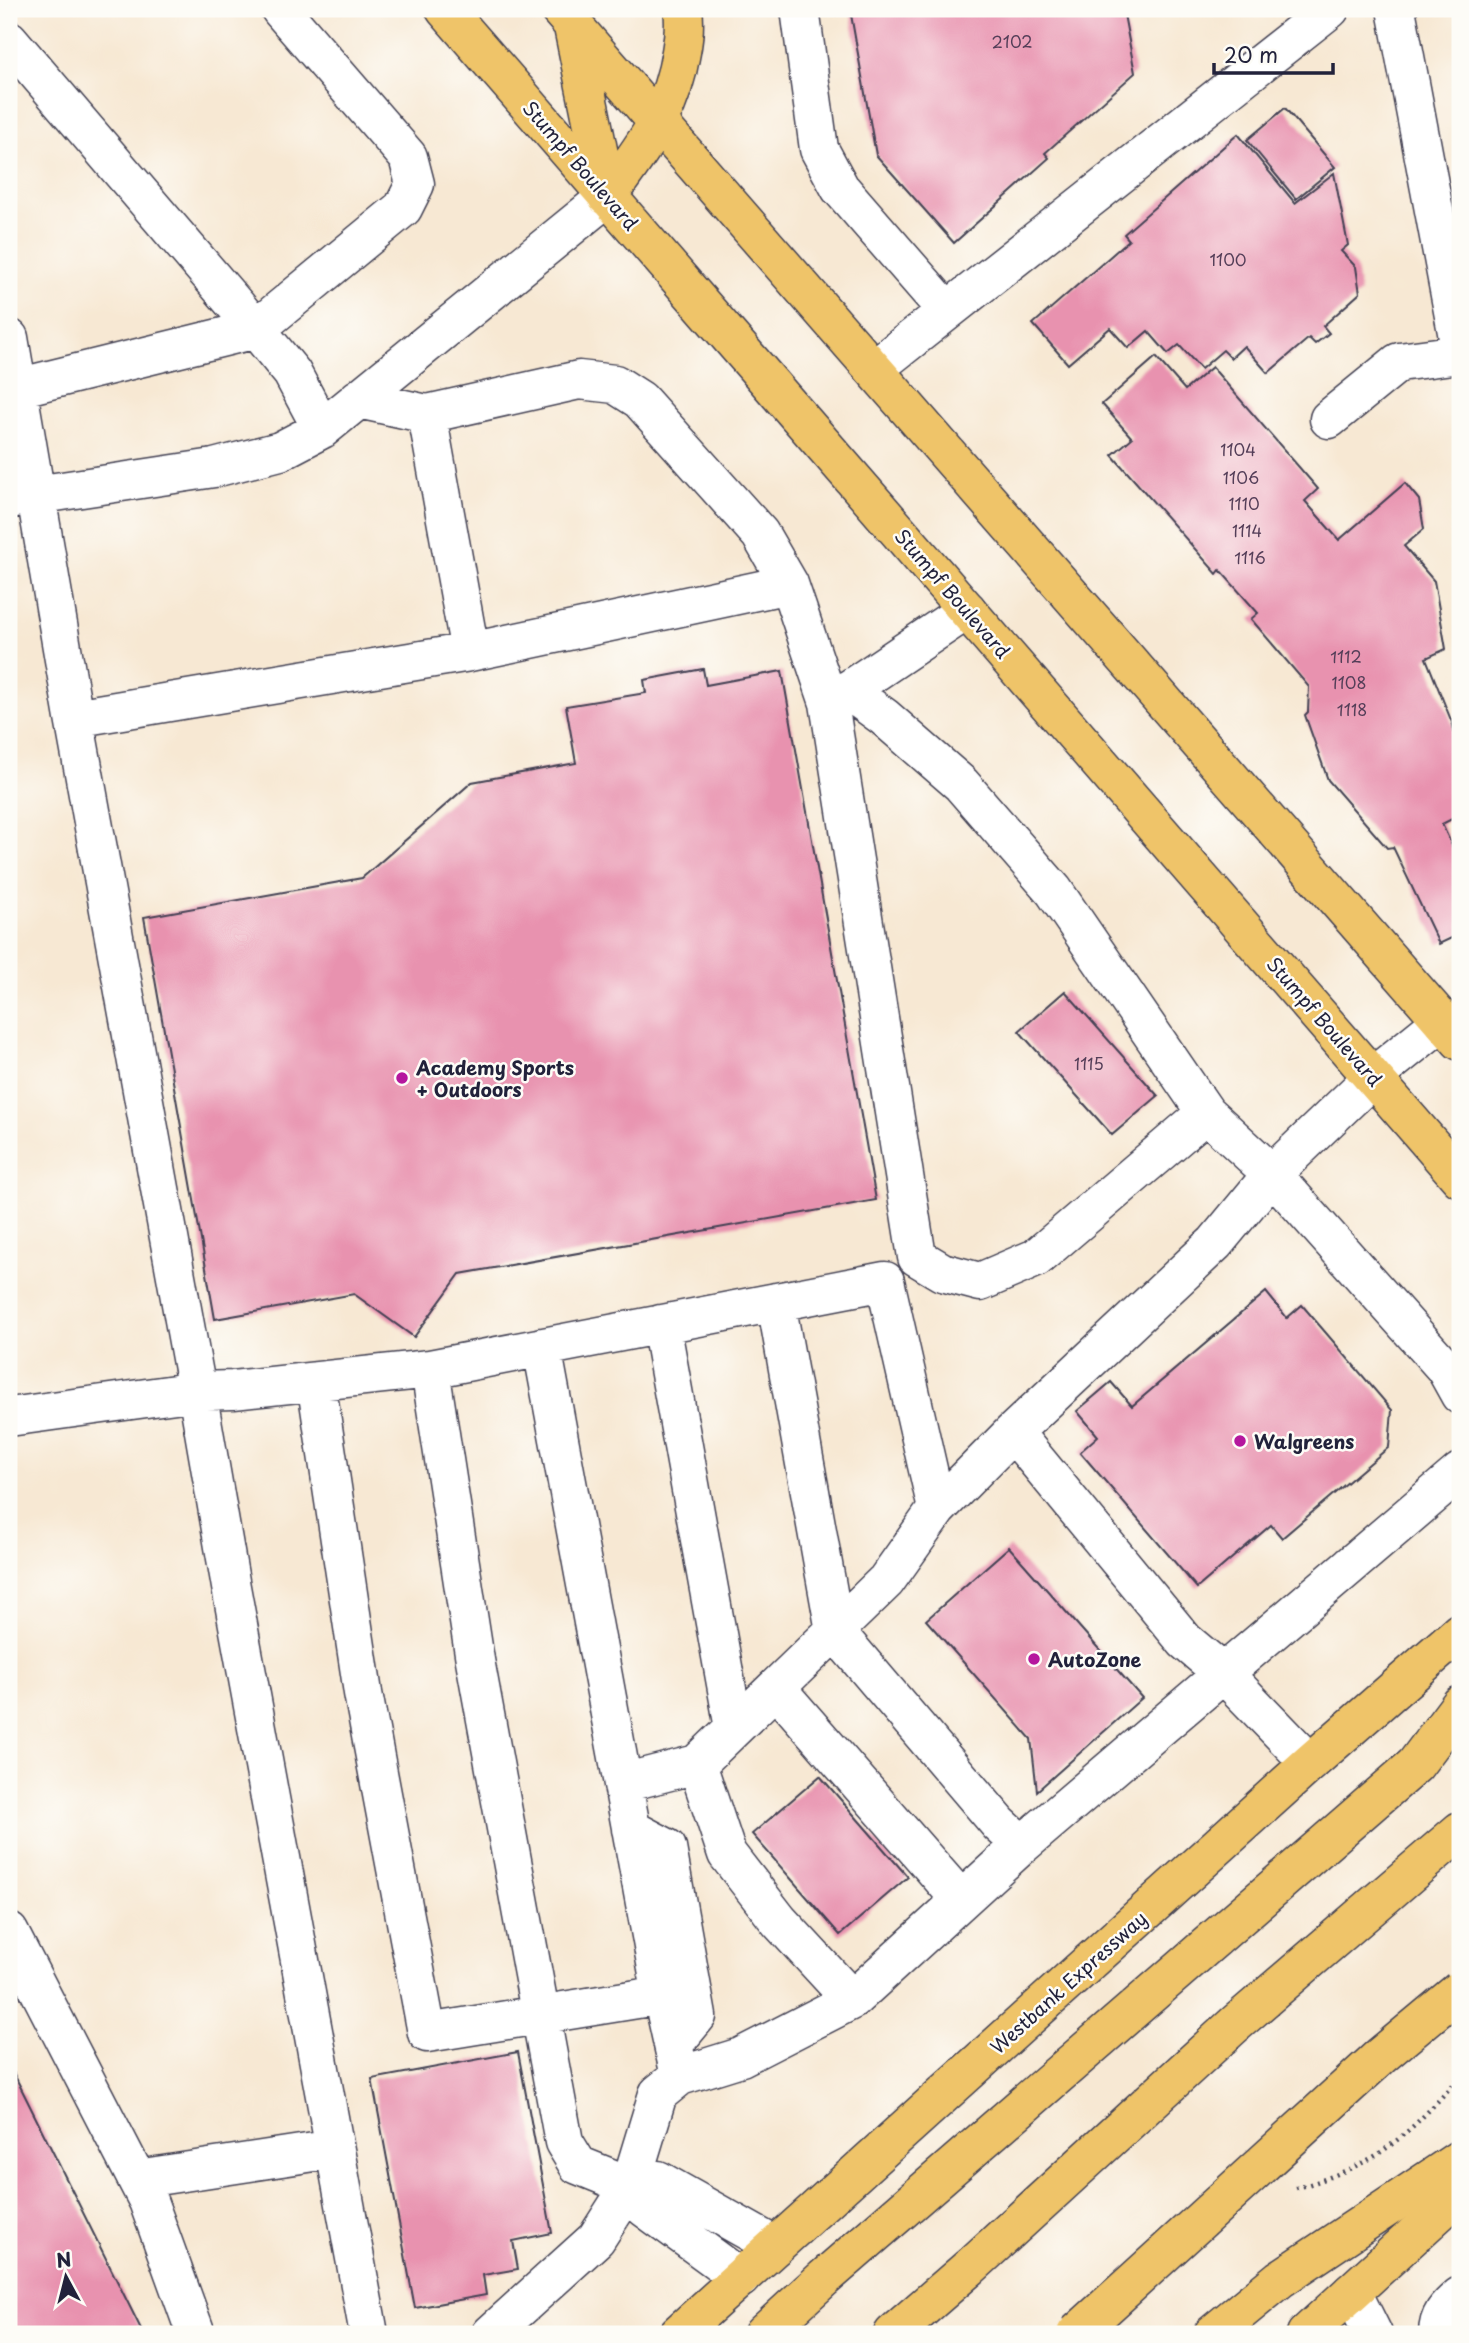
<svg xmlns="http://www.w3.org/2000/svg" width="1469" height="2343" viewBox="0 0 1469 2343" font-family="'Playpen Sans',sans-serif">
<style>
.building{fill:#e892af}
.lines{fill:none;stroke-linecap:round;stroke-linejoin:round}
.minor-casing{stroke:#424052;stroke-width:41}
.major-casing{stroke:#424052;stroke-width:41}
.highway-casing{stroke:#424052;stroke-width:41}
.path{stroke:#424052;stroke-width:4.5;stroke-dasharray:2 5;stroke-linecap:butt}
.minor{stroke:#fff;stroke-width:38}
.major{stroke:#efc469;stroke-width:38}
.highway{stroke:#efc469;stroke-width:38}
.highway-bridge-casing{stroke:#424052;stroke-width:41;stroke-linecap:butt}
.highway-bridge{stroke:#efc469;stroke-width:38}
.poi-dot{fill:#b5179e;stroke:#fdfcf7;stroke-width:2.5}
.labels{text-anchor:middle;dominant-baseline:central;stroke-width:5;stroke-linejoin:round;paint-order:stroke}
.number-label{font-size:16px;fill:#543e58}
.street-label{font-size:19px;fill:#22223b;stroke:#fdfcf7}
.poi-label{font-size:19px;font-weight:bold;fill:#22223b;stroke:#fdfcf7;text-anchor:start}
</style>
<rect width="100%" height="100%" fill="#fdfcf7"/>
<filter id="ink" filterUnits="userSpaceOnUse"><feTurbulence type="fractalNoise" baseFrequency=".0143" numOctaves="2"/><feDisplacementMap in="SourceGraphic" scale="14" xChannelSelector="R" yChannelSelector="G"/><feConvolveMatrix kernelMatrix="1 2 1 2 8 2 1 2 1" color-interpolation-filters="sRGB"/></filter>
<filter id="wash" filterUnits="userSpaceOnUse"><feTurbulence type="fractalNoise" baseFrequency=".00686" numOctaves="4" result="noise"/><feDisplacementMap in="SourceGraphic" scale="28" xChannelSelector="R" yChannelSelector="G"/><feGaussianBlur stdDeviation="1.57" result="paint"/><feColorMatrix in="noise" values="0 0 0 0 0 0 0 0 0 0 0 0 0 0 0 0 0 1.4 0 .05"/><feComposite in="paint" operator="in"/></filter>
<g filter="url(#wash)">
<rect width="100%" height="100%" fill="#f7e8d3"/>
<g id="blocks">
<path class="building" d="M850 9H1123L1135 73 1045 153 1049 158 954 243 876 155Z
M1285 108 1335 167 1296 199 1247 140Z
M1238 134 1295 203 1334 173 1348 245 1341 251 1356 267 1360 293 1323 326 1329 333 1315 344 1309 338 1268 373 1244 346 1231 358 1223 350 1201 369 1179 345 1168 354 1148 331 1128 348 1110 328 1068 364 1033 324 1129 240 1124 234Z
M1156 357 1185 390 1212 367 1318 489 1305 501 1339 540 1405 483 1419 500 1424 529 1404 546 1434 581 1446 649 1426 658 1453 725 1460 766V815L1442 824 1460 863V934L1439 944 1393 847 1387 848 1328 780 1305 715 1308 712 1309 687 1251 619 1258 613 1220 570 1217 574 1112 455 1132 438 1102 404Z
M703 669 706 685 782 671 876 1200 460 1274 414 1337 354 1294 215 1319 144 917 362 878 472 782 576 763 566 706 646 693 644 680Z
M1065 991 1158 1096 1112 1135 1019 1031Z
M1266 1292 1287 1318 1302 1305 1392 1410 1389 1447 1282 1538 1271 1525 1197 1588 1080 1452 1098 1436 1077 1411 1111 1382 1132 1406Z
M1009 1547 1142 1698 1037 1791 1031 1739 926 1620Z
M820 1776 908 1877 840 1935 752 1834Z
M518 2052 552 2233 513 2241 518 2269 483 2275 486 2295 415 2308 372 2079Z
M9 2064 142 2331 135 2334H9Z"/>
</g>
</g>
<g filter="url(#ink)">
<use href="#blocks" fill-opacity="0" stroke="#424052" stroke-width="2"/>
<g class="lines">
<defs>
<path id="minor" d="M800 9 819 149 840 188 947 311
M1396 9 1460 348
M9 40 256 329 292 373 322 429
M9 338 74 718 197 1391 233 1390 430 1369 475 1660 564 2142 578 2165 630 2186 658 2180 775 2246
M875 368 1330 9
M9 390 256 329 403 208 415 184 408 157 280 9
M358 399 427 414 579 380 615 384 640 400 760 534 789 584 829 703
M427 414 470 652
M1329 419 1399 362 1460 354
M9 499 214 468 280 451 322 429 607 197
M967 610 829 703 917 1257 942 1272 980 1282 1036 1258 1206 1113 1272 1174 1374 1076 1442 1021
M847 690 884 717 961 784 1054 891 1206 1113
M74 718 470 652 789 584
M776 1302 835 1631 999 1824 1022 1845 1460 1472
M661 1324 734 1728
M542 1347 662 1995 680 2076
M430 1369 885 1281 937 1509 1013 1432 1185 1641 1223 1673 1310 1763
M316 1381 363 1693 427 2033 662 1995
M9 1417 197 1391 231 1587 369 2334
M1013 1432 1215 1243 1272 1174 1445 1368 1460 1395
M776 1688 961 1900
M623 1783 697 1764
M631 1829 667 1848 697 2016 673 2045
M9 1932 148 2201 196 2334
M852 2000 779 1921 727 1854 697 1764 886 1581 937 1509
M137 2179 334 2149
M630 2186 645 2208 741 2278
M1352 2292 1373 2334
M491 2334 596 2239 630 2186 658 2094 680 2076 741 2057 852 2000 1022 1845
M1438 2334C1438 2316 1447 2307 1460 2296"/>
<path id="major" d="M445 9 1460 1178
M559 9 1460 1041
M573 27 607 194
M607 197C643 146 671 115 681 52 684 37 685 24 683 9
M678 2334 1310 1763 1460 1632
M1306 2334 1460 2193"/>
<path id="highway" d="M763 2334 824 2278 1415 1765 1460 1705
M893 2334 970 2267 1234 2025 1460 1831
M1213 2334 1280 2279 1460 2159"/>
</defs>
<use href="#minor" class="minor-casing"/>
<use href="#major" class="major-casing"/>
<use href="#highway" class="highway-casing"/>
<path class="path" d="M1296 2188C1318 2183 1363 2165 1381 2152 1411 2132 1436 2103 1460 2077"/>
<use href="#minor" class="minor"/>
<use href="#major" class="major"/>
<use href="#highway" class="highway"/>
<defs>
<path id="highway-bridge" d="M1076 2334 1382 2055 1460 1990"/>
</defs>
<use href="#highway-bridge" class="highway-bridge-casing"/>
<use href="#highway-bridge" class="highway-bridge"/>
</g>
</g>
<g class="poi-dot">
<circle cx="402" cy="1078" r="7"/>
<circle cx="1240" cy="1441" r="7"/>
<circle cx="1034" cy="1659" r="7"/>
</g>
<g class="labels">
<g class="number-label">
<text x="1012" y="41">2102</text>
<text x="1228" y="259">1100</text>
<text x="1238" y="449">1104</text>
<text x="1241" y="477">1106</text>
<text x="1244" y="503">1110</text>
<text x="1247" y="530">1114</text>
<text x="1250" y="557">1116</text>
<text x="1346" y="656">1112</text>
<text x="1349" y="682">1108</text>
<text x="1352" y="709">1118</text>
<text x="1089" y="1063">1115</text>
</g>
<g class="street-label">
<text transform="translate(581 165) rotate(49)">Stumpf Boulevard</text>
<text transform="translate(953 593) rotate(49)">Stumpf Boulevard</text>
<text transform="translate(1325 1021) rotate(49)">Stumpf Boulevard</text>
<text transform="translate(1068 1982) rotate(-42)">Westbank Expressway</text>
</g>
<g class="poi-label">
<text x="416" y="1067">Academy Sports<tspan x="416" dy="22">+ Outdoors</tspan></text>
<text x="1254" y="1441">Walgreens</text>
<text x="1048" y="1659">AutoZone</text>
</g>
</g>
<rect width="1469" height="2343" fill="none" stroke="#fdfcf7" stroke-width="35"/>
<g transform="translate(66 2277) rotate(353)" stroke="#fdfcf7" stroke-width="5" paint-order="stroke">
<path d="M0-5L12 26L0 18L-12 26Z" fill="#22223b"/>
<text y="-10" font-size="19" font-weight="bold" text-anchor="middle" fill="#22223b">N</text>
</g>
<path d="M1214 63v10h119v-10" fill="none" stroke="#22223b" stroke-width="3.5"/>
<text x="1224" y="63" font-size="21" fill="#22223b" stroke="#fdfcf7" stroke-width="5" paint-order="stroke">20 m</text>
</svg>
